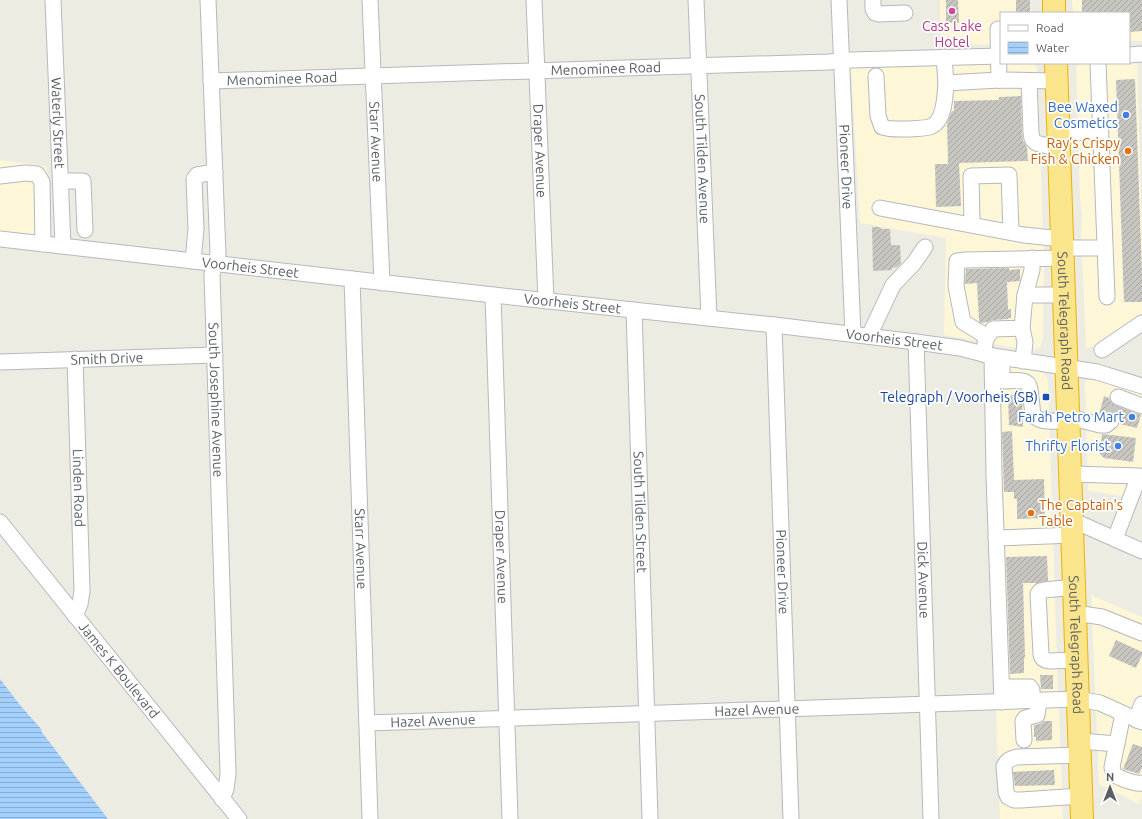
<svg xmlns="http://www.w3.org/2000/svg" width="1142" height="819" viewBox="0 0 1142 819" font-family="Ubuntu,sans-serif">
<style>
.commercial{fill:#fdf7d8}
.water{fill:url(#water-rules)}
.building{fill:url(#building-hatch)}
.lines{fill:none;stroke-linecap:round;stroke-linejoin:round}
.minor-tunnel{stroke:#c8c8c3;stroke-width:15;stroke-dasharray:15 8;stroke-linecap:butt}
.minor-casing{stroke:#b5b8bd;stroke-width:17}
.highway-casing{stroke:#ecb105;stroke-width:24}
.minor{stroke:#fff;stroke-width:15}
.highway{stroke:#fbe58c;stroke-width:22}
.hotel-dot{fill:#d1479c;stroke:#fff;stroke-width:1.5}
.shop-dot{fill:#3f7fe0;stroke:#fff;stroke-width:1.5}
.food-dot{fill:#e8710a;stroke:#fff;stroke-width:1.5}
.transit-dot{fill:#1a4fb4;stroke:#fff;stroke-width:1.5}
.labels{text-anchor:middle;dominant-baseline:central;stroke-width:3.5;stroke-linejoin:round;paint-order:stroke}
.hotel-label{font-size:14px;fill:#b23c85;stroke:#fff}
.street-label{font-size:14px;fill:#5b5e63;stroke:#fff}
.shop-label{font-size:14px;fill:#366cbe;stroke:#fff;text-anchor:end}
.food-label{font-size:14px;fill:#c56008;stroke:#fff;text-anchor:end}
.transit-label{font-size:14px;fill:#164399;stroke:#fff;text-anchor:end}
</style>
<defs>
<pattern id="water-rules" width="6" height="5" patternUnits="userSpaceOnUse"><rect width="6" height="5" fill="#a3d0fd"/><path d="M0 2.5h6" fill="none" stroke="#88acd0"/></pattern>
<pattern id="building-hatch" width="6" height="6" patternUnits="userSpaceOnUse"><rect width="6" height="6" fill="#c8c6c0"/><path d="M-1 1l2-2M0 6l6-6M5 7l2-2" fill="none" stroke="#a5a4a0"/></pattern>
</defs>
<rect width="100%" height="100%" fill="#edece3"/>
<path class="commercial" d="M940 0H1030L1031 13H1001V44L940 45Z
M1072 0H1142V41H1129V13H1073Z
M1129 61H1137L1142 233V315L1102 342 1086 349 1081 232 1082 215 1080 197 1076 71 1077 65 1081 63H1129Z
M1035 63 1037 70 1044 255 1043 339 1040 347 1031 351 944 335 946 238 860 223 851 68Z
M0 160 46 166 51 240 0 234Z
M986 365 1022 367 1043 373 1048 379 1058 695H996Z
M1091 378 1142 392V486L1137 499 1088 490 1085 382Z
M1091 595 1142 617V796L1139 804 1099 784Z
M1059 707 1063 819H1000L996 709Z"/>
<path class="water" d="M0 679 20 705 42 730 41 731 108 819H0Z"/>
<path class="building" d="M946 0H958L959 23H946Z
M1016 0H1030V13H1016Z
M1082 0H1142V31L1129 32V13H1082Z
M1135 79 1142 275V302H1124L1116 80Z
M1021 96 1022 133 1023 141 1027 147 1028 161 959 163 961 206 936 207 935 164H948L947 123 952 111H954V101L999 100V97Z
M872 227H880L881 229H890L891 245H900L901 263 897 267 892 268V270L873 271Z
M1009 268V270L1020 269V281L1007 282 1008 310 1011 309V318H1008V319L993 320 987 322 981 323 979 321 977 283 965 284 966 269Z
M1008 395H1022L1023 427 1009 425Z
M1104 396 1109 398 1111 402 1115 405 1141 415 1137 428 1120 424V419L1118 416 1114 413 1109 412 1103 416 1099 415Z
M1012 431 1014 480 1044 479 1045 518 1017 519V499H1014V492H1004L1002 432Z
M1102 434 1136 438 1133 462 1104 458 1100 454Z
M1047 556 1048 581 1037 583H1023L1025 658H1024V673L1010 674 1006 557Z
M1116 640 1142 652V655L1136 668 1109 656Z
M1040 675H1053V689H1041Z
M1044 721H1052V740L1036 741V737H1034V725L1040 724Z
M1133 744 1142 747V768L1139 774 1123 769Z
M1054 770 1055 785 1015 786 1013 772Z"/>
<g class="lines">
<path class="minor-tunnel" d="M1111 421 1117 400"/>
<defs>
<g id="minor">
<path id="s1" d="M53 0 63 246"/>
<path id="s2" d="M208 0 218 254 212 274 228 774 226 789 222 799"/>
<path id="s3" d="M370 0 382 283"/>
<path id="s4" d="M534 0 546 301"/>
<path id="s5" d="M696 0 709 318"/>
<path id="s6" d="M839 0 853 334"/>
<path d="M873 0V9L875 13 879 14 905 13"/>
<path d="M998 29 999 80"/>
<path d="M1129 55 1142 54"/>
<path d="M944 57 946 83 999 80 1057 81"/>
<path d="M1098 63 1107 297"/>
<path d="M876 76 878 116 882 127C891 130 900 129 910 129 917 128 925 129 932 126 945 120 945 95 946 83"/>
<path id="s7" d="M211 81 689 66 829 62 851 60 1001 56"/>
<path d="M1029 81 1031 132 1032 139 1036 143 1059 149"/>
<path d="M1059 133 1100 132"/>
<path d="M0 176 26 173 37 174 42 182 43 244"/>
<path d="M61 181H83L85 230"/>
<path d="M880 208 1024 235 1062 239"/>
<path d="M972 224 971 176 1009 175 1011 232"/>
<path id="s8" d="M0 239 493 295 774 325 916 342 960 348 987 355 1097 372 1142 386"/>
<path d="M1063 248H1105"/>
<path d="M193 261 196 229 194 179 197 175 215 172"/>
<path id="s9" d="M352 279 370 819"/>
<path id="s10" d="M493 295 510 819"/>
<path d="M1025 295 1032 270V258"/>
<path id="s11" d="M634 310 650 819"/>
<path id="s12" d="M774 325 791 819"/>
<path d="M1022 328 1025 342 1023 361"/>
<path d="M869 336 893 285 914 263 925 247"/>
<path d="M986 339 993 329 1022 328 1025 295H1064"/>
<path id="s13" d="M916 342 931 819"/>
<path d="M1102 350 1142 323"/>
<path d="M983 354 986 339 981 333 963 322 956 286 957 261 966 260 1063 258"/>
<path d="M992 356 994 475 1002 702"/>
<path id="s14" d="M75 359 82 591 80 604 75 616"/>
<path id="s15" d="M0 362 215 355"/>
<path d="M1002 362V381C1008 381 1022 379 1027 383 1029 384 1029 386 1030 389L1033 415C1041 424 1058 421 1069 420"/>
<path d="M1118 397 1142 406"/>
<path d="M1069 417 1100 425H1106L1111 421"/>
<path d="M1071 474 1139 476 1115 539"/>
<path d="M1072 520 1142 551"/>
<path id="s16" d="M0 522 239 819"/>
<path d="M996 538 1073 535"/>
<path d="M1075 587 1044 590 1040 591 1038 594 1041 654C1042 659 1044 660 1049 661L1077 660"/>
<path d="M1075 613 1102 617 1142 633"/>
<path d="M1002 687H1030L1032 690V701"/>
<path d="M1123 714 1112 767C1113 769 1113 772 1114 774 1118 778 1137 785 1142 783"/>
<path d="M1136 720 1142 704"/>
<path id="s17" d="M367 723 1078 699 1100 703 1142 722"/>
<path d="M1024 740 1023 721 1025 718 1037 715 1039 701"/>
<path d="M1080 741 1117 744"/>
<path d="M1080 755 1016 757C1010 759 1007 760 1004 766L1006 792 1008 797 1014 800H1021L1081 796"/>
</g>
<g id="highway">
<path d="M1054 0V13"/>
<path id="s18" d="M1056 63 1082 819"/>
</g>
</defs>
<use href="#minor" class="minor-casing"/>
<use href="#highway" class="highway-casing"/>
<use href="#minor" class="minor"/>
<use href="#highway" class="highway"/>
</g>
<circle class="hotel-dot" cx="952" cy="11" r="4"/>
<g class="shop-dot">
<circle cx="1126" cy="115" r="4"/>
<circle cx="1132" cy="417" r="4"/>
<circle cx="1118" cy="446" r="4"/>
</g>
<g class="food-dot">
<circle cx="1128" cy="151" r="4"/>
<circle cx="1031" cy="513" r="4"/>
</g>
<rect class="transit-dot" x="1042" y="393" width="8" height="8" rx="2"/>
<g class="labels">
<g class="hotel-label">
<text x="952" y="26">Cass Lake<tspan x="952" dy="16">Hotel</tspan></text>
</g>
<g class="street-label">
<text stroke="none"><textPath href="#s7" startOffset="395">Menominee Road</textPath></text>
<text stroke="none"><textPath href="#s7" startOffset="71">Menominee Road</textPath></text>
<text stroke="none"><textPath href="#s1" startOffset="123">Waterly Street</textPath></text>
<text stroke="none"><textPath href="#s3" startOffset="142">Starr Avenue</textPath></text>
<text stroke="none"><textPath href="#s4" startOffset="151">Draper Avenue</textPath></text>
<text stroke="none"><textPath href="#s5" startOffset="159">South Tilden Avenue</textPath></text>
<text stroke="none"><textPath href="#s6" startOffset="167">Pioneer Drive</textPath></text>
<text stroke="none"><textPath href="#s8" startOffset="252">Voorheis Street</textPath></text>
<text stroke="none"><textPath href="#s8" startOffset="576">Voorheis Street</textPath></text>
<text stroke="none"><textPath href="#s18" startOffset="258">South Telegraph Road</textPath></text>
<text stroke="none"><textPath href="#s8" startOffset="900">Voorheis Street</textPath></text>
<text stroke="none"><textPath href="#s15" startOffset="107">Smith Drive</textPath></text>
<text stroke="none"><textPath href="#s2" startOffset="401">South Josephine Avenue</textPath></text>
<text stroke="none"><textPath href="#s14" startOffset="129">Linden Road</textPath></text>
<text stroke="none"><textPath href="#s11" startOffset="202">South Tilden Street</textPath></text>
<text stroke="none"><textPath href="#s9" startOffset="270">Starr Avenue</textPath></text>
<text stroke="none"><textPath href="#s10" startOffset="262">Draper Avenue</textPath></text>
<text stroke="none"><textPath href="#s12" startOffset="247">Pioneer Drive</textPath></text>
<text stroke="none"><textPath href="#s13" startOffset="238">Dick Avenue</textPath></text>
<text stroke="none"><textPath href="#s18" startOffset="582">South Telegraph Road</textPath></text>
<text stroke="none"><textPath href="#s16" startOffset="190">James K Boulevard</textPath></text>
<text stroke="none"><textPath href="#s17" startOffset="390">Hazel Avenue</textPath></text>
<text stroke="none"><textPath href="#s17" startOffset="66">Hazel Avenue</textPath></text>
</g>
<g class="shop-label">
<text x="1118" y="107">Bee Waxed<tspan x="1118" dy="16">Cosmetics</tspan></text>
<text x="1124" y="417">Farah Petro Mart</text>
<text x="1110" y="446">Thrifty Florist</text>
</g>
<g class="food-label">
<text x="1120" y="143">Ray’s Crispy<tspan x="1120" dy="16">Fish &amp; Chicken</tspan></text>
<text x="1039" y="505" text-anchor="start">The Captain's<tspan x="1039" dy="16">Table</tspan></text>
</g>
<g class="transit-label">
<text x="1038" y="397">Telegraph / Voorheis (SB)</text>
</g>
</g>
<rect x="1000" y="12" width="130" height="52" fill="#ffffff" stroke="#bdbfc1"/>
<rect x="1008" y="25" width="20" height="6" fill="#ffffff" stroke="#bdbfc1"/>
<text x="1036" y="32" font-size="12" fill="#5b5e63">Road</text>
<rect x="1008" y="42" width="20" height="12" fill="url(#water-rules)" stroke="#bdbfc1"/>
<text x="1036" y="52" font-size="12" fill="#5b5e63">Water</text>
<g transform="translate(1110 787)" stroke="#ffffff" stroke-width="3" paint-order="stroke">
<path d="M0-3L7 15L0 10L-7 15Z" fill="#5b5e63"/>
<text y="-6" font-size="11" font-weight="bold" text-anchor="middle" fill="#5b5e63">N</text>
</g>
</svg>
